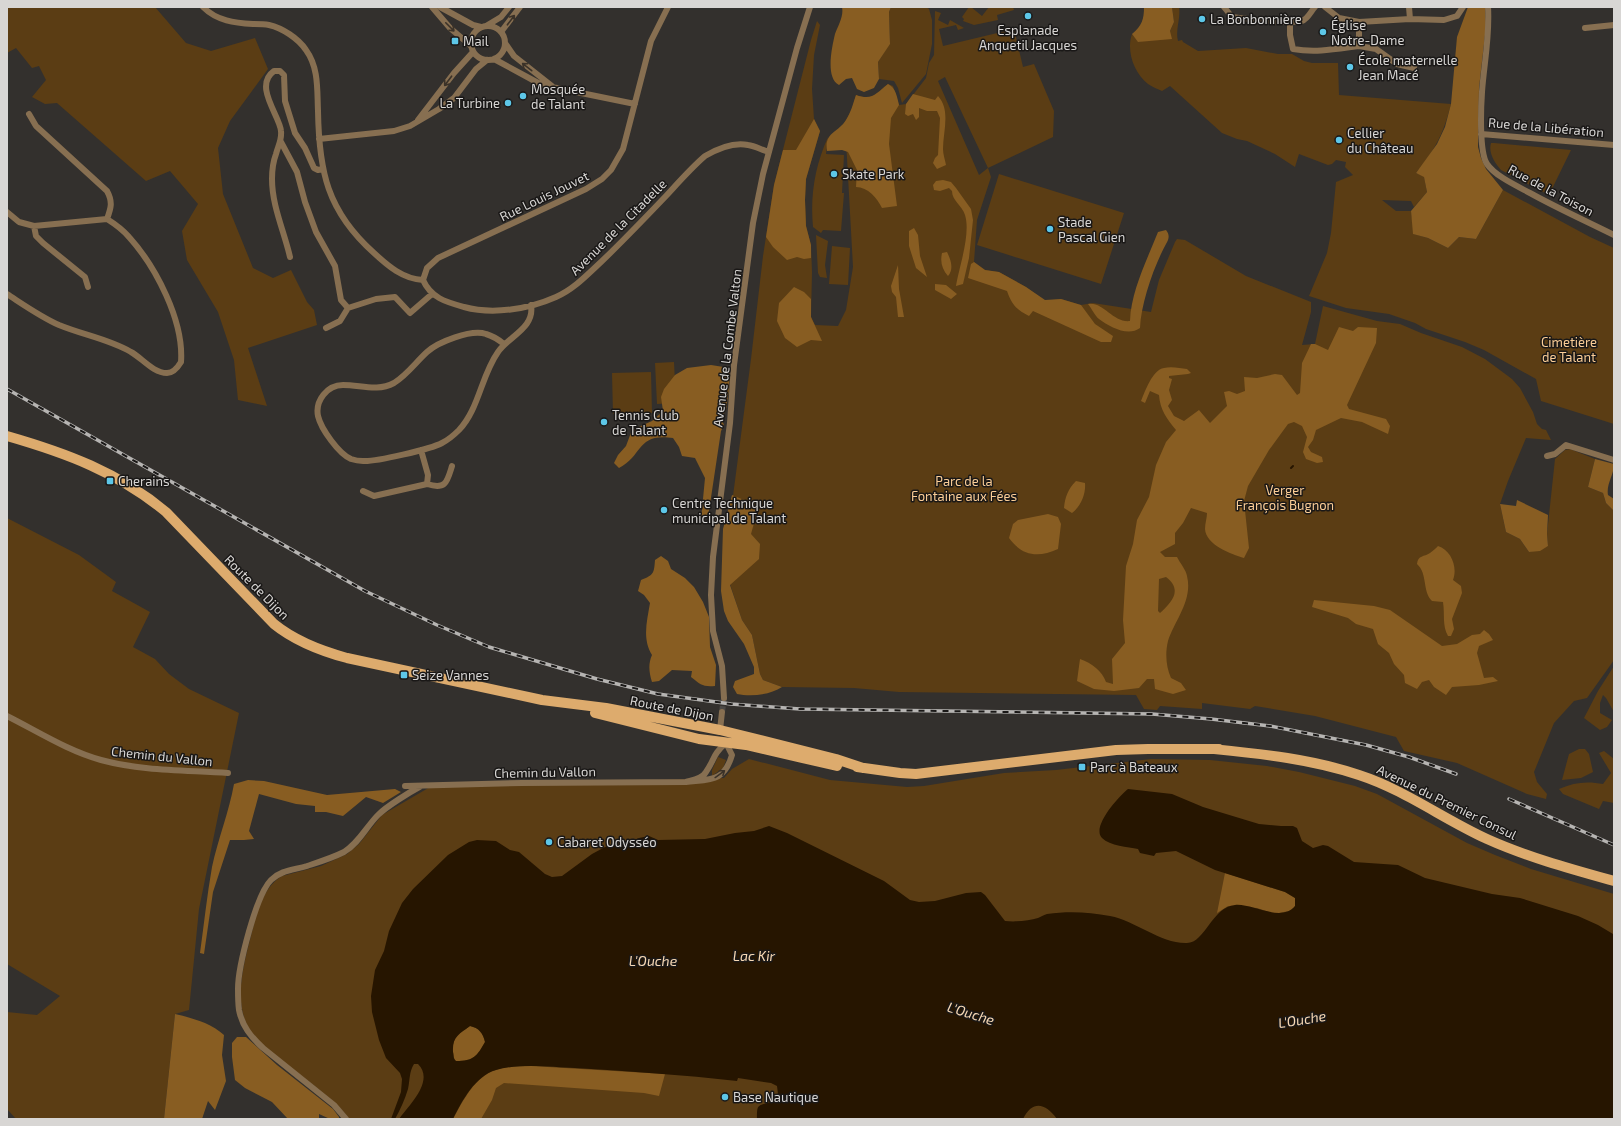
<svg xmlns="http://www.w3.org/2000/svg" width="1621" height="1126" viewBox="0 0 1621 1126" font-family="'Exo 2',sans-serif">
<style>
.green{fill:#5b3d14;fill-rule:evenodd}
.forest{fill:#885d22;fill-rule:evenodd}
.water{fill:#261500;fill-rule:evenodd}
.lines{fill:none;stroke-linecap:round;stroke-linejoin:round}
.stream{stroke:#261500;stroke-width:2}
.minor-tunnel{stroke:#4c4946;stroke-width:6;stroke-dasharray:6 3;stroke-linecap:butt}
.minor{stroke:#876f51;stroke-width:6}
.primary{stroke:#ddab6d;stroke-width:10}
.rail-casing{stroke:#b6b4b2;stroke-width:3.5}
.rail{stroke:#1a1817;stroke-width:2;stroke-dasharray:6;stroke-linecap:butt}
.oneway{stroke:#3b3228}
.poi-dot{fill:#5dc7e8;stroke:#1a1817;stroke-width:1.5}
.labels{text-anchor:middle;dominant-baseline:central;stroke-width:3;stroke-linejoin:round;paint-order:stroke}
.poi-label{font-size:13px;fill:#d8d6d4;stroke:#1a1817;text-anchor:start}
.street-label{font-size:13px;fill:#d8d6d4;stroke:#1a1817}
.park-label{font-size:13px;fill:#fcce97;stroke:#1a1817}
.water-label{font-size:14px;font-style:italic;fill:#f7d8b4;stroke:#1a1817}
</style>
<rect width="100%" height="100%" fill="#33302d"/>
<path class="green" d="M7 7H155L186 43 211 51 255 38 268 69 230 121 218 148 223 194 253 268 273 278 291 270 307 302 314 310 317 325 248 348 267 406 238 400 234 360 218 312 187 260 182 231 198 204 170 171 146 181 57 103 45 104 32 97 46 80 39 66 32 68 16 48 7 53Z
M891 7H926L929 9 932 20V44L926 74 902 103 898 88 894 81 879 79 878 62 890 43 889 12Z
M969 7H971L982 16 989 7H1013L1014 10 997 15 998 20 974 25 963 21 964 19 962 17Z
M1172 7H1179C1181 18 1175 30 1178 41L1182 40 1183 42 1198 51 1246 48 1278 54H1292L1304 61 1312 63H1338L1339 95 1451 104C1443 135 1436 148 1416 173L1424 176 1427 192 1414 207 1411 201 1382 200 1396 211H1411L1414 234 1428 238 1448 248 1459 237 1476 239 1503 190 1590 237 1614 248V424L1541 401 1536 379 1484 350 1465 342 1426 329 1415 323 1389 314 1346 308 1309 296 1327 253 1331 233 1336 182 1353 175 1345 167 1346 162 1336 160 1332 164 1328 165 1299 154 1295 167 1275 154 1247 141 1237 139 1222 133 1170 86 1162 91C1158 89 1152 87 1148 84 1134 73 1126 51 1132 34L1139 42 1170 31 1174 22Z
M935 11 941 13 938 20 948 25 950 20 964 28 958 30 956 25 939 29 943 46 1014 29 1023 67 1034 64 1054 111 1053 137 988 168 991 177 977 220 974 262 985 270 999 272 1026 287 1045 301 1061 299 1081 305 1093 303 1151 312 1159 280 1175 242 1177 239 1185 240 1246 276 1311 302V312L1302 345 1315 344 1323 306 1377 321 1400 324 1421 333 1462 347 1485 359 1512 379 1520 388 1533 412 1537 424 1542 429 1546 430 1551 440 1526 438 1508 481 1500 504 1506 532 1520 539 1529 552 1548 546 1547 534 1555 459 1565 450 1570 449 1595 459 1588 487 1603 493 1606 503 1614 511V660L1587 698 1574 701 1554 723 1534 772 1537 782 1547 794 1546 799 1527 794 1457 763 1404 751 1396 737 1315 716 1255 706 1250 709 1202 703V709L1160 706 1157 710 1144 709 1136 695 899 692 854 688 782 687 763 680 760 674 752 635 742 620 730 584 728 534 751 359 763 256 774 185 811 40 817 21 820 25 814 55 812 89 814 119 820 131 806 179 805 200 806 226 811 245 812 272 811 317 815 325 838 326 846 310 853 267 845 122 852 109 856 95C873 101 876 94 888 84L893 86 899 105 906 104 926 78 929 63 934 55ZM945 77 988 168 979 175 938 81Z
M828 137 826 154 844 155 842 193H844L841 231 823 230 821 233 813 227C810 195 815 166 828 137Z
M1491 143H1494L1571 150 1549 195 1501 170C1495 163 1488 153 1491 143Z
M999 174 1124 213 1101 284 977 245Z
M816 235 828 241 825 265 827 278 820 277 818 273Z
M832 246 850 248 848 285 829 284Z
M674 362 676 403 657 404 655 363Z
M651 372 652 413 613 414 612 373Z
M7 518 79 555 116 582 112 591 150 612 133 647 155 659 169 674 189 689 239 713 199 909 189 1010 175 1014 164 1119H16L7 1109V1012L37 1015 60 996 7 964Z
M1614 666V712L1606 698 1603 695 1600 703V713L1612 720 1607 727 1600 730 1584 718 1598 691Z
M1579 749H1585L1589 754 1593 772 1581 778 1562 780 1569 754Z
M1604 751 1614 759V803L1603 801 1599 809 1563 794 1559 789C1574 782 1588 781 1603 784L1611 773 1599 753Z
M718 757 726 760 723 768 712 776V770Z
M749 759 830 780 907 787 924 786 1004 773 1056 770 1151 759 1210 760 1267 766 1299 772 1355 786 1377 794 1467 843 1495 855 1531 869 1614 894V1119H349C339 1104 325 1095 312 1084 295 1070 275 1058 259 1042 230 1013 242 971 251 936 256 915 262 888 282 876L321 866 347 854 359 844 382 815 430 787 724 778 732 769Z"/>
<path class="forest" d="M842 7H891L889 12 890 44 878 62 879 79 874 88 864 92 857 89 852 78 846 79 839 85C825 78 832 47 835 34 838 26 844 16 842 7Z
M1144 7H1172L1174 22 1170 31 1172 39 1138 42 1132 34C1142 26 1144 19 1144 7Z
M1468 7H1485L1486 26 1479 88 1478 147 1481 158 1486 169 1503 190 1476 239 1459 237 1448 248 1428 238 1413 234 1411 211 1427 192 1424 177 1416 173 1437 144 1445 127 1451 104 1457 37Z
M888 84C896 88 897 97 899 105L891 118 889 144 897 206 882 208C877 198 868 187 856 187L857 170 848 152 842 150 827 151C824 132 838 133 846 120 851 112 853 104 856 95 873 101 876 93 888 84Z
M913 94 935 100 938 96C951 110 943 132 943 149 943 154 945 160 946 165L937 169 933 163 935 158 938 155 940 118 937 111H927L919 108V117L916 120 913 114 908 116 905 114 906 104Z
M814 119 820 131 806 179 805 200 806 226 811 245V258L804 259 797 257 787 260 773 247 766 237 774 185 783 150H796Z
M943 180 951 182 956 188 971 209 973 220 969 258 963 284 956 286C959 267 971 234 965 215 962 205 952 201 952 191L949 188 940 191 934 190 933 185 936 181Z
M914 228 918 235 920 256 927 277 916 268 909 246V231Z
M1166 230C1170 235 1169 239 1166 244 1154 266 1141 303 1140 328 1128 337 1110 327 1099 319 1095 316 1092 309 1088 304 1103 301 1113 323 1130 321 1131 291 1147 260 1158 232Z
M947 252C951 260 954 269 948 276 942 269 940 262 942 253Z
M974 262 985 270 999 272 1026 287 1045 300 1061 299 1081 305 1095 324 1113 336 1111 342H1101L1033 311 1029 316C1016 309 1012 305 1007 291L968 278 971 264Z
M898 265 899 289 904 317H898L896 297 892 292 891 286Z
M935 284 946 285 957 294 951 299 935 290Z
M794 287 804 292 811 299V317L822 341 811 340 797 347 785 338 777 321 779 303Z
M1339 327 1353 331 1358 327 1377 328 1376 343 1347 405 1349 409 1386 419 1390 426 1388 434 1362 422 1341 418 1316 430 1313 440 1308 447 1311 452 1322 457 1323 462 1317 463 1306 459 1303 452 1307 437 1302 426 1294 422 1288 424 1269 450 1248 486 1244 501 1249 548 1244 558C1231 554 1206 545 1205 529 1205 523 1207 518 1207 513L1191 508 1183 523 1175 533V544L1160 552 1165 557H1177C1180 563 1186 570 1187 576 1193 600 1175 620 1168 641 1165 653 1166 667 1171 678L1181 683 1186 690 1173 694 1155 689 1154 679H1147L1139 688 1114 691 1094 689 1077 681 1080 659C1092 663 1102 671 1106 682L1113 684 1112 659 1125 643 1123 620 1126 566 1133 544 1137 520 1149 497 1156 465 1166 442 1176 430C1167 419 1160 410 1159 395L1150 391 1145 403 1141 401C1145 392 1152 370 1164 368 1171 366 1180 368 1187 369L1191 373 1188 374 1169 376V378L1172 379 1169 390 1172 400 1168 406 1174 416 1184 421 1199 410 1210 423 1227 406 1224 392 1229 391 1237 394 1245 391 1244 377 1257 378 1275 374 1282 375 1297 395 1300 393 1302 363 1311 344H1315L1328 350ZM1166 577C1183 590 1172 602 1160 613L1158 611 1159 579Z
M711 365 730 368 729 389 726 410 721 418 724 425 721 431 709 511 702 524 701 520 705 478 695 458 682 456 679 447 673 438C636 433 644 455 619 468L614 463 618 455 626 446 632 430 652 421 663 411 661 397 664 389 675 375 687 368Z
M1595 459 1614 464C1614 475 1606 484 1608 495L1614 499V511L1606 503 1603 493 1588 487Z
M1076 481 1085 483C1086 494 1081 506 1072 513L1064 508C1065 497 1068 489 1076 481Z
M732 495 744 500 755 507 756 516 751 534 760 544 759 559 730 585 742 620 752 635 760 674 763 680 782 687C770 695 751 697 737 694L733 687 735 681 754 674V667L744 644 728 621 724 611 721 591 723 529Z
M1517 500 1548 515 1547 534 1548 546 1540 551 1529 552 1520 539 1506 532 1500 504 1516 506Z
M1048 514 1058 517 1061 524 1058 549C1038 558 1022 556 1009 538L1013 524 1018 520Z
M1438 546C1451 550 1458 567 1453 580L1461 586 1462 593 1452 619 1454 629 1451 636H1448C1442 625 1445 615 1443 602L1432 601C1422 591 1428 574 1417 564 1418 555 1424 557 1430 553 1433 551 1436 548 1438 546Z
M661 556 668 561 671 569 685 578 694 587 703 602 709 617 710 647 716 665 715 686C703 687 701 685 691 677L692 671 672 670 659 681 652 682C649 672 648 664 652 655 642 639 647 621 650 603L644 595 638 591 641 580C654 575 654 573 655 560Z
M1314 600 1374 606 1390 610 1442 646 1457 644 1472 635 1480 634 1484 630 1489 634 1493 640 1479 646 1477 653 1484 678 1493 677 1498 681 1479 685 1452 687 1446 695 1434 687 1429 680 1422 682 1417 689 1405 683 1404 675 1394 664 1389 653 1378 644 1373 629 1356 624 1348 618 1312 607Z
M248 780 264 781 327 795 395 789 401 792 383 803 366 797 343 816 326 812H315V806L296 804 259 794 249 831 254 839 244 840H230L213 892 204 954 200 953C204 924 207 895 212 867 218 839 229 812 234 784Z
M1225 873 1285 892 1295 898V906L1293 910 1275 914 1257 908 1228 906 1217 913Z
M175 1014C192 1018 211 1023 224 1035L222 1055 226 1081 215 1110 208 1101 202 1119H164Z
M470 1026C479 1028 483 1033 485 1042 477 1056 474 1061 456 1061 453 1058 454 1056 453 1052 452 1037 459 1034 470 1026Z
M237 1037H246L277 1065 333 1109 339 1117V1119H330L319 1114V1119H288L272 1102 245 1088 235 1080 232 1057V1043Z
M531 1066 665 1074 659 1096 644 1093 504 1083 496 1088 492 1100 481 1119H453C463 1101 475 1076 496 1070 506 1066 520 1067 531 1066Z"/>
<path class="water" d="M1128 789 1172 794 1203 807 1259 824 1281 826H1293L1297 828 1302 841 1313 848 1323 845 1328 846 1354 862 1398 865 1425 878 1492 894 1520 898 1578 916 1598 925 1613 934 1614 1119H1057C1046 1104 1033 1099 1023 1119H757C757 1104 757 1106 771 1102L772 1099 776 1098 778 1094 777 1086 771 1083 738 1078 737 1081C683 1075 629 1071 575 1068 552 1067 519 1063 496 1070 475 1076 462 1101 453 1119H399C409 1105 435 1081 418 1064H414C409 1072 410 1080 408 1089 405 1099 400 1110 395 1119H391L401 1092 402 1079 400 1073 386 1058 379 1040 372 1012 371 996 375 970 384 951 389 931 402 903 413 889 448 855 469 842 477 840 496 841 510 850 519 852 545 874 552 877 562 876 592 854 605 847 627 843 639 838 649 836 658 840 705 839 735 833 754 831 769 826 787 833 884 881 910 900 919 902 935 901 966 893 981 892 985 895 1005 921C1015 922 1029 921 1038 918 1041 917 1043 915 1047 914 1068 911 1089 912 1110 916 1136 921 1161 944 1187 943 1205 943 1212 907 1235 905 1252 903 1281 923 1295 906V898L1285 892 1215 870 1176 851 1156 853 1154 856 1140 853 1138 849C1128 847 1110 846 1102 838 1091 827 1119 796 1128 789ZM470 1026C479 1028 483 1033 485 1042 477 1056 474 1061 456 1061 453 1058 454 1056 453 1052 452 1037 459 1034 470 1026Z"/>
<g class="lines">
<path class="stream" d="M1291 468 1293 466"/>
<path class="minor-tunnel" d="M722 712 724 698"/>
<path class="minor" d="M203 7C217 21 235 23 253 24 258 24 264 24 269 25 282 28 298 38 306 50 319 68 317 90 318 111 319 171 327 211 374 253 388 266 403 279 423 280
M432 7 450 28 471 46
M440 7 473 25 481 27
M1224 7 1232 17C1245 19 1292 24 1302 21 1308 19 1311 11 1315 7
M1325 7 1339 18 1359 22 1410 19 1444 20 1457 16 1463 7
M1409 7 1410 19
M1488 7C1490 35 1484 64 1482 92 1481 107 1479 152 1487 164 1495 176 1517 186 1530 193 1557 208 1586 221 1614 235
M1290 21V35L1293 49C1316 53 1336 49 1359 46V22
M471 43a17 17 0 1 1 34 0a17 17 0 1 1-34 0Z
M486 26 501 17 509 7
M1585 28 1614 25
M501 32 520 7
M505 43 514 56 552 86
M1359 46 1376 49 1397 64 1414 68
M494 59 542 85 635 104
M29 114 36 126 107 191C113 202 111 208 107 219
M418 120 454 73 473 52
M1481 134 1614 145
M319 139 394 131 410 126 439 109 454 98 476 69 487 60
M281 142 297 172 305 202 316 232 335 266 341 300 348 308 376 299 395 297 410 313 432 294
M7 212 19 222 34 226 107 219C115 224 123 230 129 237 156 267 184 321 181 362 178 367 174 373 167 373 153 373 142 358 131 352 109 339 83 335 59 325 41 317 24 305 7 294
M34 226 36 236 43 243 85 277 88 287
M290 257C284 231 272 206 272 179 272 171 273 162 276 154 278 146 282 140 281 131 280 116 253 86 274 71H280L284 75 285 101 295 133 305 148 314 168 318 170 323 169
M423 280C431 298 446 302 464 307 493 315 529 309 556 297 574 289 587 275 601 262 623 241 644 219 665 197 678 183 691 168 705 156 717 149 734 142 748 145 755 146 762 150 769 152
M423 280 427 268 438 258 586 189 602 179 611 170 623 149 651 41 668 7
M326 328 340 321 348 308
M504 344C499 340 493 336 486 334 471 329 438 342 427 352 416 362 407 375 394 383 377 392 361 385 343 385 327 385 315 401 318 416 321 429 339 454 351 459 354 460 359 461 363 461 375 462 431 449 442 443 448 440 454 435 459 430 479 409 481 376 498 352 509 336 535 328 531 305
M421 450 428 475 427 484C446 490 447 482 452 466
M1547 456 1555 454 1566 445 1614 460
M363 491 374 496 427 484
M724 698 722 666 713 631 711 595 713 557 730 423 734 365 753 223 763 174 797 48 810 7
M7 716C37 731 68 751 101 760 142 771 186 770 228 773
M720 730 722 712
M405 786 522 783 686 782C711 779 724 782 732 755L726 743C712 755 715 759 706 772 702 779 693 780 686 782
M346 1119 334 1105 263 1048C251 1037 242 1026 239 1010 238 1003 238 996 238 989 238 967 256 895 271 880 281 870 294 870 307 866 319 862 332 858 344 852 359 843 366 827 378 815 387 806 410 792 421 786"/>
<path class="primary" d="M7 436C66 453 118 472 166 512L274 624C295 641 321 651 347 658L542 700 606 708 720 730 836 759 863 768
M595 713 699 739 746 745 837 766
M1213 749C1262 754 1312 759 1359 775 1405 790 1443 819 1487 839 1527 857 1571 869 1614 881
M857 767 900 773 916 774 1116 750 1148 749H1219"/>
<defs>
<path id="rail" d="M7 389 365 591 437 625 489 647 597 679 658 694 731 704 800 709 1152 714 1211 719 1270 726 1366 745 1409 757 1456 774
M1509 799 1614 845"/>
</defs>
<use href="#rail" class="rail-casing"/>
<use href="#rail" class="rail"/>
</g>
<defs><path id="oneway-shaft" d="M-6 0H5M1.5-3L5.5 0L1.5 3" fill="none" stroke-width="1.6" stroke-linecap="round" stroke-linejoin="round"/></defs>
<g class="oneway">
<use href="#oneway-shaft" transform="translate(511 20) rotate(-53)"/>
<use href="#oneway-shaft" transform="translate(450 27) rotate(45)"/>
<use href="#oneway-shaft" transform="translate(527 67) rotate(-142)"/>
<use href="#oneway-shaft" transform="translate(448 81) rotate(127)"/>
<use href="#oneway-shaft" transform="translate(720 774) rotate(-36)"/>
</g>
<g class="poi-dot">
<circle cx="1028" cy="16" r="4"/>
<circle cx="1202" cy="19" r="4"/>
<circle cx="1323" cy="32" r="4"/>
<rect x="451" y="37" width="8" height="8" rx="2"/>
<circle cx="1350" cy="67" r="4"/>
<circle cx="523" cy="96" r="4"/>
<circle cx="508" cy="103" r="4"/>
<circle cx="1339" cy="140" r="4"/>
<circle cx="834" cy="174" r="4"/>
<circle cx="1050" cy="229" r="4"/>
<circle cx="604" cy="422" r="4"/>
<rect x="106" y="477" width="8" height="8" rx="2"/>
<circle cx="664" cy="510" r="4"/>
<rect x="400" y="671" width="8" height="8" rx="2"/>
<rect x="1078" y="763" width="8" height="8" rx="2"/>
<circle cx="549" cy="842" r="4"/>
<circle cx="725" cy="1097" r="4"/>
</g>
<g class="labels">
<g class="poi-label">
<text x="1210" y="19">La Bonbonnière</text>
<text x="1331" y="25">Église<tspan x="1331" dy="15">Notre-Dame</tspan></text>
<text x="1028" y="30" text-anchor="middle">Esplanade<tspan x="1028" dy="15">Anquetil Jacques</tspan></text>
<text x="463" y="41">Mail</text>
<text x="1358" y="60">École maternelle<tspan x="1358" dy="15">Jean Macé</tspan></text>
<text x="531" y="89">Mosquée<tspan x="531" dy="15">de Talant</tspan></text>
<text x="500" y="103" text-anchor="end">La Turbine</text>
<text x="1347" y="133">Cellier<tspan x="1347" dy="15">du Château</tspan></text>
<text x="842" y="174">Skate Park</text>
<text x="1058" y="222">Stade<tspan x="1058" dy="15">Pascal Gien</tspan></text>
<text x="612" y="415">Tennis Club<tspan x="612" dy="15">de Talant</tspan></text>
<text x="118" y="481">Cherains</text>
<text x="672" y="503">Centre Technique<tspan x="672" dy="15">municipal de Talant</tspan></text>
<text x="412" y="675">Seize Vannes</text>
<text x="1090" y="767">Parc à Bateaux</text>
<text x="557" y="842">Cabaret Odysséo</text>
<text x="733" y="1097">Base Nautique</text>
</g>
<g class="street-label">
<text transform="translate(1546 127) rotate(5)">Rue de la Libération</text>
<text transform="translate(1551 190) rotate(28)">Rue de la Toison</text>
<text transform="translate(544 196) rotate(-26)">Rue Louis Jouvet</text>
<text transform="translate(618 227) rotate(-45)">Avenue de la Citadelle</text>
<text transform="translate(727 348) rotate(-83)">Avenue de la Combe Valton</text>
<text transform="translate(257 587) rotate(45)">Route de Dijon</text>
<text transform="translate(672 708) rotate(11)">Route de Dijon</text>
<text transform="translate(162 756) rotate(6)">Chemin du Vallon</text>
<text transform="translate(545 772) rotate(-1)">Chemin du Vallon</text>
<text transform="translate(1447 802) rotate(26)">Avenue du Premier Consul</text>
</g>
<g class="park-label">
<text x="1569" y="342">Cimetière<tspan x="1569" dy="15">de Talant</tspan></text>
<text x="964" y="481">Parc de la<tspan x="964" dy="15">Fontaine aux Fées</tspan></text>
<text x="1285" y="490">Verger<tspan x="1285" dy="15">François Bugnon</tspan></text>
</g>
<g class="water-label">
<text x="754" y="955">Lac Kir</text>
<text x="653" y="960">L'Ouche</text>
<text transform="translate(971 1013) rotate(17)">L'Ouche</text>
<text transform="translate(1302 1019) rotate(-9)">L'Ouche</text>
</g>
</g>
<rect width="1621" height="1126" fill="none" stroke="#d8d6d4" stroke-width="16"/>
</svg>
